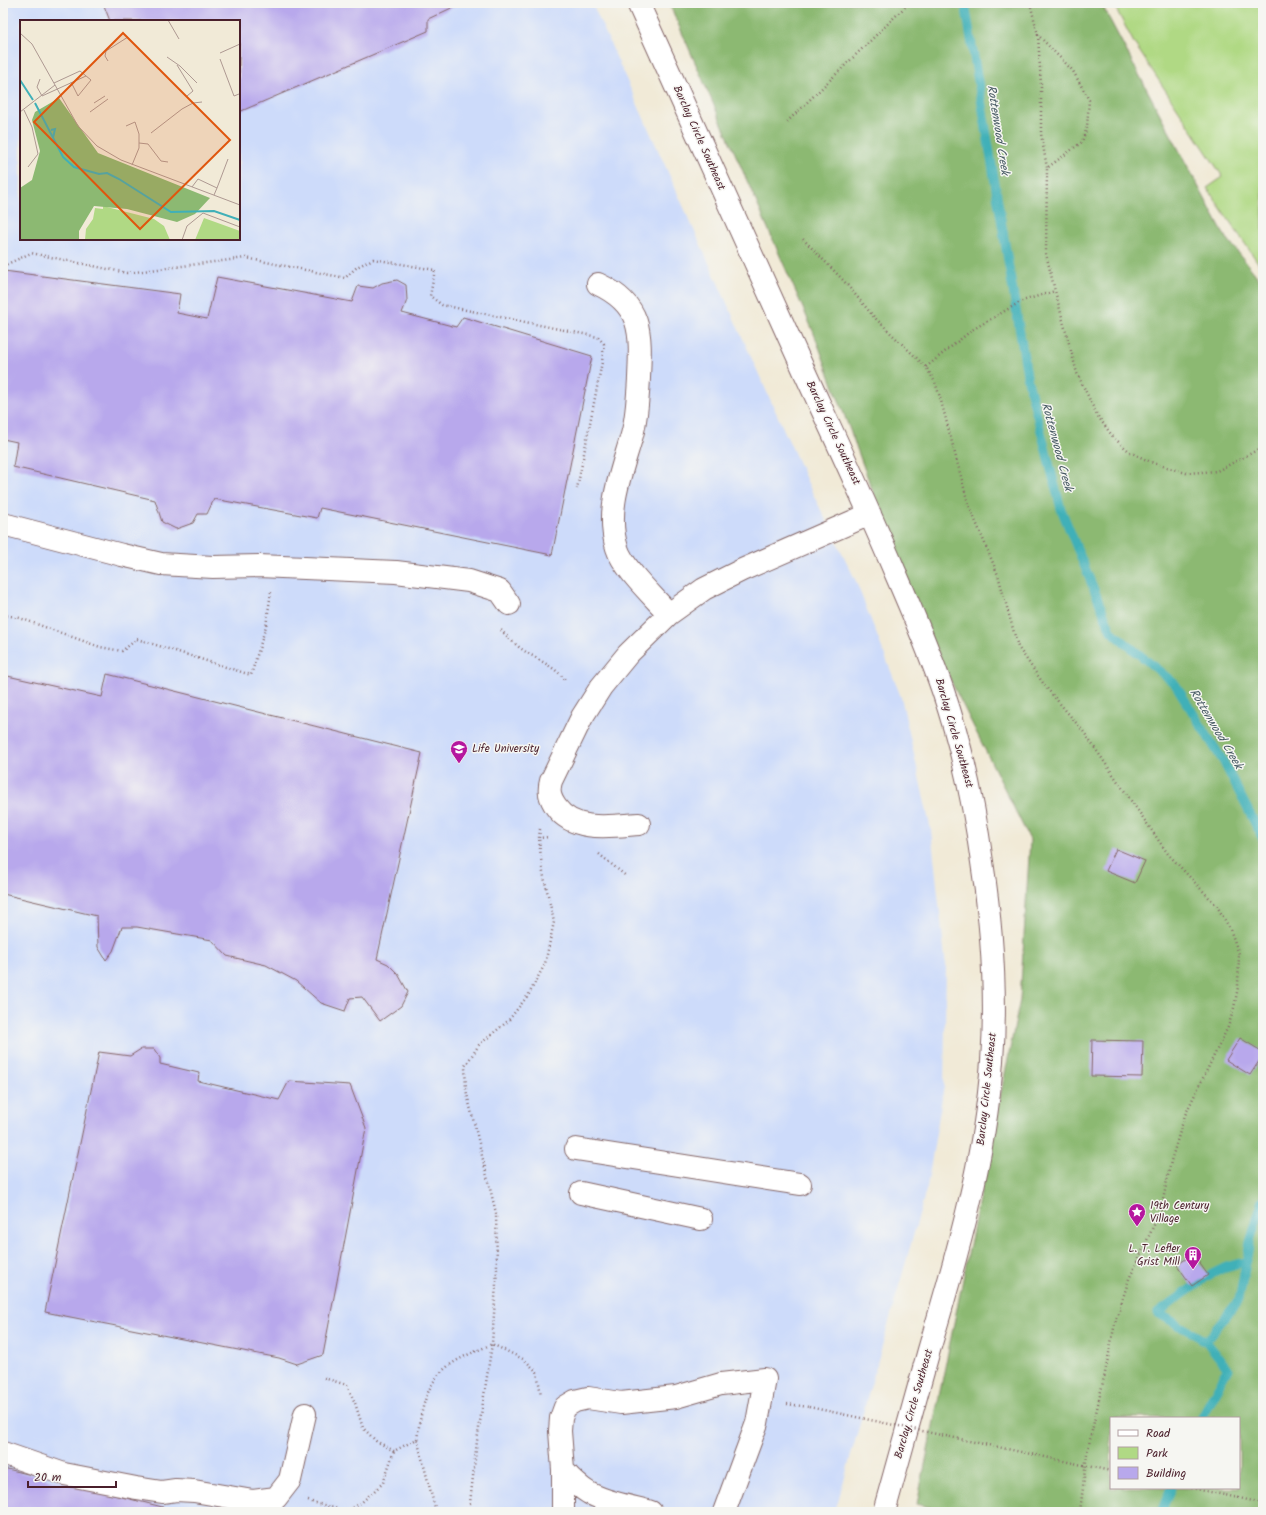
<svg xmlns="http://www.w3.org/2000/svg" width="1266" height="1515" viewBox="0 0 1266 1515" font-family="Kalam,sans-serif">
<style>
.built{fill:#cddbfa;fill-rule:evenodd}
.green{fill:#b0d984;stroke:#7d7c58}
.forest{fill:#8cb972;stroke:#6b6c4e;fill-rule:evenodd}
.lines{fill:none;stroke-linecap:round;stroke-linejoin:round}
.stream{stroke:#40b0b8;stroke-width:9}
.building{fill:#b8a8ec}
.minor-casing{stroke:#846667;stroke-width:24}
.path{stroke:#846667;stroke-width:2.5;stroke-dasharray:1 3;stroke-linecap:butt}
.minor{stroke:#fff;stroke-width:22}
.path-bridge{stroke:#846667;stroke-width:2.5;stroke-dasharray:1 3;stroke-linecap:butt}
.labels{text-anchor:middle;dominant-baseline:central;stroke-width:3;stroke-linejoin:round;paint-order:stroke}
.street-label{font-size:11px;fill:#4a1f2b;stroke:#f6f6f2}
.poi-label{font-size:11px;fill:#4a1f2b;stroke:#f6f6f2;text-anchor:start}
.water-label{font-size:12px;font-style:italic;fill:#465963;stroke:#f6f6f2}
.inset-river{fill:none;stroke:#40b0b8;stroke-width:2}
.inset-road{fill:none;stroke:#ae9992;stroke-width:1}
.view{fill:#e0560e;fill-opacity:0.15;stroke:#e0560e;stroke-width:2}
.inset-edge{fill:none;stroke:#4a1f2b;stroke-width:2}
</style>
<rect width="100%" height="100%" fill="#f6f6f2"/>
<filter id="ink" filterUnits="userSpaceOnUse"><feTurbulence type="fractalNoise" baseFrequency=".025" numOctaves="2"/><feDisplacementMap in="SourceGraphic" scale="8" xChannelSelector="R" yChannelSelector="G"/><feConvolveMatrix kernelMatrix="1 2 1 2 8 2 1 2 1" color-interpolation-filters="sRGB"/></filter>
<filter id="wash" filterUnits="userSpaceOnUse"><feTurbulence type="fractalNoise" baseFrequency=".012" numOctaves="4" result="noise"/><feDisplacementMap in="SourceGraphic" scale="16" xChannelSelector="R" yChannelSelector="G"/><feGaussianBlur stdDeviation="0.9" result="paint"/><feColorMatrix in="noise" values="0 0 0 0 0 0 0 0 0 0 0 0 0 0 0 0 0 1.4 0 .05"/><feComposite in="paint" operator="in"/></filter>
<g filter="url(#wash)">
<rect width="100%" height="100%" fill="#f1ead7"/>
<path class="built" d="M3 3H592L810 488 855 579 901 697 931 830 946 968 944 1086 927 1187 835 1512H3ZM21 21H239V239H21Z"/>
<path class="green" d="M1113 3H1263V270L1207 188 1223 177 1134 43Z"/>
<path class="forest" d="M669 3H1101L1223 233 1263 284V1512H948L917 1504 1020 1000 1030 840 922 623 813 331ZM1111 1418H1239V1488H1111Z"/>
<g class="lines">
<path class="stream" d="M965 3 1028 381 1061 509 1111 631 1175 684 1223 761 1263 839
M1206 1341 1158 1313 1208 1276 1226 1267 1247 1261
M1201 1418 1228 1369 1206 1341 1239 1300 1250 1242 1263 1200
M1161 1512 1171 1488"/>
</g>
<g id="blocks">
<path class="building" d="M103 3H462L428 19V31L239 112V21H110Z
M4 271 180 294 177 313 207 319 217 277 352 302 358 286 373 288 382 283 397 280 406 285 407 300 402 313 456 327 463 317 592 356 552 555 320 508 317 518 214 499 207 514H198L193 523 176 529 162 522 155 500 13 467 17 442 3 439Z
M107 674 422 753 377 959 388 964 398 974 408 992 401 1006 380 1021 362 997 350 998 345 1011 321 1003 296 981 266 965 227 956 212 940 137 927H122L113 951 106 960 98 947 97 916 3 894V675L102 697Z
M1116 849 1145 861 1135 883 1106 871Z
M1240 1038 1263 1052V1055L1250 1075 1226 1060Z
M1092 1040 1143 1041 1142 1077 1091 1076Z
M141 1049H154L160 1058V1064L199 1073 198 1081 279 1100 289 1081 350 1085 366 1128 323 1355 297 1364 279 1358 45 1312 99 1052 130 1056Z
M1193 1254 1208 1275 1192 1286 1177 1265Z
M3 1468 179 1511 178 1512H3Z"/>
</g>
</g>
<g filter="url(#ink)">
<use href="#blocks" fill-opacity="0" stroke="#846667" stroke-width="1"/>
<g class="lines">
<defs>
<path id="minor" d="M638 3C694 127 750 251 806 375 836 440 867 506 895 572 912 611 929 650 943 691 962 747 974 804 982 862 992 928 997 995 992 1061 985 1160 957 1255 929 1350 914 1404 899 1458 884 1512
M598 284C643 305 641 333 639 378 638 396 637 417 632 435 622 471 605 510 617 548 623 568 654 597 669 614
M3 524 122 555 161 564 213 567 259 566 396 572 469 581 500 591 509 604
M639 824C612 826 574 833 556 807 550 798 548 792 551 781L582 717 601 687 628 654 669 614 704 589 742 570 870 514
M576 1149 800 1184
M581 1193 701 1219
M3 1453 64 1474 136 1488 162 1492 176 1490 194 1491 253 1501 276 1498 290 1480 305 1414
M563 1470C571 1479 579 1487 589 1493 605 1502 633 1507 651 1512
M563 1512V1470L560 1431 561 1418 565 1407 575 1401 588 1398 621 1403 676 1397 721 1384 765 1379 757 1423 724 1512"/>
</defs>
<use href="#minor" class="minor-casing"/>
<path class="path" d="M1030 3 1038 35 1073 71 1089 100 1087 127 1082 142 1047 168 1046 254 1055 291 1077 373 1097 415 1113 437 1130 452 1153 463 1186 473 1217 471 1263 447
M1038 35 1041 85V134L1047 168
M787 122 909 3
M803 239 843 280 874 317 926 367 935 382 940 397 968 503 998 575 1018 647 1045 686 1083 731 1168 854 1217 906 1230 929 1239 954 1238 987 1234 1008 1228 1027 1185 1115 1171 1161 1161 1210 1129 1279 1115 1323 1105 1373 1087 1453 1080 1512
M3 266 31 253 127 273 246 258 345 278 357 267 373 259 435 270 430 296 442 305 598 337 604 344 602 362 577 489
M926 367 972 330 1022 301 1055 291
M3 615 17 617 100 647 122 651 137 639 251 675 266 626 271 592
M501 630C510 640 521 650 533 656 545 664 556 668 565 680
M540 829 539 838 549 837
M599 854 626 876
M324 1378 347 1385 355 1403 363 1428 376 1441 394 1451
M787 1404 809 1407
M417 1439C421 1413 425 1384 447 1367 460 1357 477 1351 492 1344L525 1360 537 1372 541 1395
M1191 1488 1263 1503
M308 1501 346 1511
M346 1512V1511L362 1502 383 1483 394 1451 417 1439 436 1512
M469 1512 477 1441 492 1344 497 1269 496 1213 466 1090 465 1066 479 1045 508 1021 529 994 545 964 554 922 542 868 539 838"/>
<use href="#minor" class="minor"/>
<path class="path-bridge" d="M809 1407 1111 1471"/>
</g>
</g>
<defs>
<symbol id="university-pin" viewBox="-11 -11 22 30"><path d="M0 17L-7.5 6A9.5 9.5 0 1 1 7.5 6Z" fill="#b5179e" stroke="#f6f6f2"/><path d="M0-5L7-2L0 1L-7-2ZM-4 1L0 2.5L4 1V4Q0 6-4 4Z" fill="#fff"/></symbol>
<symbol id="sight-pin" viewBox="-11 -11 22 30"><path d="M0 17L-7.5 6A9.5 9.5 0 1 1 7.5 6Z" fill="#b5179e" stroke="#f6f6f2"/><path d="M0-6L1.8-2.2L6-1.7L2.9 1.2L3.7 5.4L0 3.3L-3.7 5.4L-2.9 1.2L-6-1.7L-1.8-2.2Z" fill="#fff"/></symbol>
<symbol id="building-pin" viewBox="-11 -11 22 30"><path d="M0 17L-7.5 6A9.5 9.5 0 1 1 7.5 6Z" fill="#b5179e" stroke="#f6f6f2"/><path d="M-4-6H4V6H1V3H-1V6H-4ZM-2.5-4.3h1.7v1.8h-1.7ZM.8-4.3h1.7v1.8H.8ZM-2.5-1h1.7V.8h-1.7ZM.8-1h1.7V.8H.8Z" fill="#fff"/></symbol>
</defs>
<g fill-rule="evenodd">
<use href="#university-pin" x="449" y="739" width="20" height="27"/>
<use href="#sight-pin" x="1127" y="1202" width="20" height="27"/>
<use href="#building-pin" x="1183" y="1245" width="20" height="27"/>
</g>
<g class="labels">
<g class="street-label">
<text transform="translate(699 138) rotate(66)">Barclay Circle Southeast</text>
<text transform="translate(833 433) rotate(65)">Barclay Circle Southeast</text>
<text transform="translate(954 733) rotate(74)">Barclay Circle Southeast</text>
<text transform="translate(987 1089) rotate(-84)">Barclay Circle Southeast</text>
<text transform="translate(914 1404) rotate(-74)">Barclay Circle Southeast</text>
</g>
<g class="poi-label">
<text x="472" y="749">Life University</text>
<text x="1150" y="1206">19th Century<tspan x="1150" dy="13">Village</tspan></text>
<text x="1180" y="1249" text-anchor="end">L. T. Lefler<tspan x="1180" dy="13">Grist Mill</tspan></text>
</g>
<g class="water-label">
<text transform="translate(998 130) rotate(81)">Rottenwood Creek</text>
<text transform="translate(1057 447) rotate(75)">Rottenwood Creek</text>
<text transform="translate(1216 729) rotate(59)">Rottenwood Creek</text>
</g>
</g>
<g transform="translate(20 20)">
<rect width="220" height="220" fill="#f1ead7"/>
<path d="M83 186 134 199 144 206 150 220H65L66 209 73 199 75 188 83 189ZM184 198 220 211V220H175Z" fill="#b0d984"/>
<path d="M39 78 78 133 190 178 175 194 157 202 107 189 74 186 59 211V220H0V168L12 160 20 131 12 100 15 92Z" fill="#8cb972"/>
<path class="inset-river" d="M0 60 13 80M15 83 43 137 54 147 79 154 87 153 99 159 151 192 194 191 220 200M31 110 35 109 33 118"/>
<path class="inset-road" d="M148 0 159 19M0 13 12 24 58 106 77 126 101 140 220 185M200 33 220 24M147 37 160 46 177 63M200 39 214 76 219 74M88 41 85 36 86 31 108 17M157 45 173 71 167 76M20 59 17 67 22 76M34 63 60 51 71 60 58 76 51 62M22 76 66 56M74 83 85 76M4 90 12 107 18 134 8 147M0 92 35 65M70 92 88 79M106 106 115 102 119 114V128L112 145M131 113 162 89 173 83 182 82M119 123 128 124 141 141 148 142M172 167 178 159 197 168 194 175M197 168 208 139M162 220 167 206 183 193 220 207"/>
<path class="view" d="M103 13 210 120 120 209 14 102Z"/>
<rect width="220" height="220" class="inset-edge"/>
</g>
<rect width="1266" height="1515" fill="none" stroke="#f6f6f2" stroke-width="16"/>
<rect x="1110" y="1417" width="130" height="72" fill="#f6f6f2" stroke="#b1a0a2"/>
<rect x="1118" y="1430" width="20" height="6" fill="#ffffff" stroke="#b1a0a2"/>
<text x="1146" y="1437" font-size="12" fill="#4a1f2b">Road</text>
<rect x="1118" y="1447" width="20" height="12" fill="#b0d984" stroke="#b1a0a2"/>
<text x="1146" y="1457" font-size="12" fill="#4a1f2b">Park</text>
<rect x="1118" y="1467" width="20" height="12" fill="#b8a8ec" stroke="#b1a0a2"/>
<text x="1146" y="1477" font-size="12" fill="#4a1f2b">Building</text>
<path d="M28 1481v6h88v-6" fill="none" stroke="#4a1f2b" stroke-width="2"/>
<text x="34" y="1481" font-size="12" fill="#4a1f2b" stroke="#f6f6f2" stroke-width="3" paint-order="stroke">20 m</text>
</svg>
